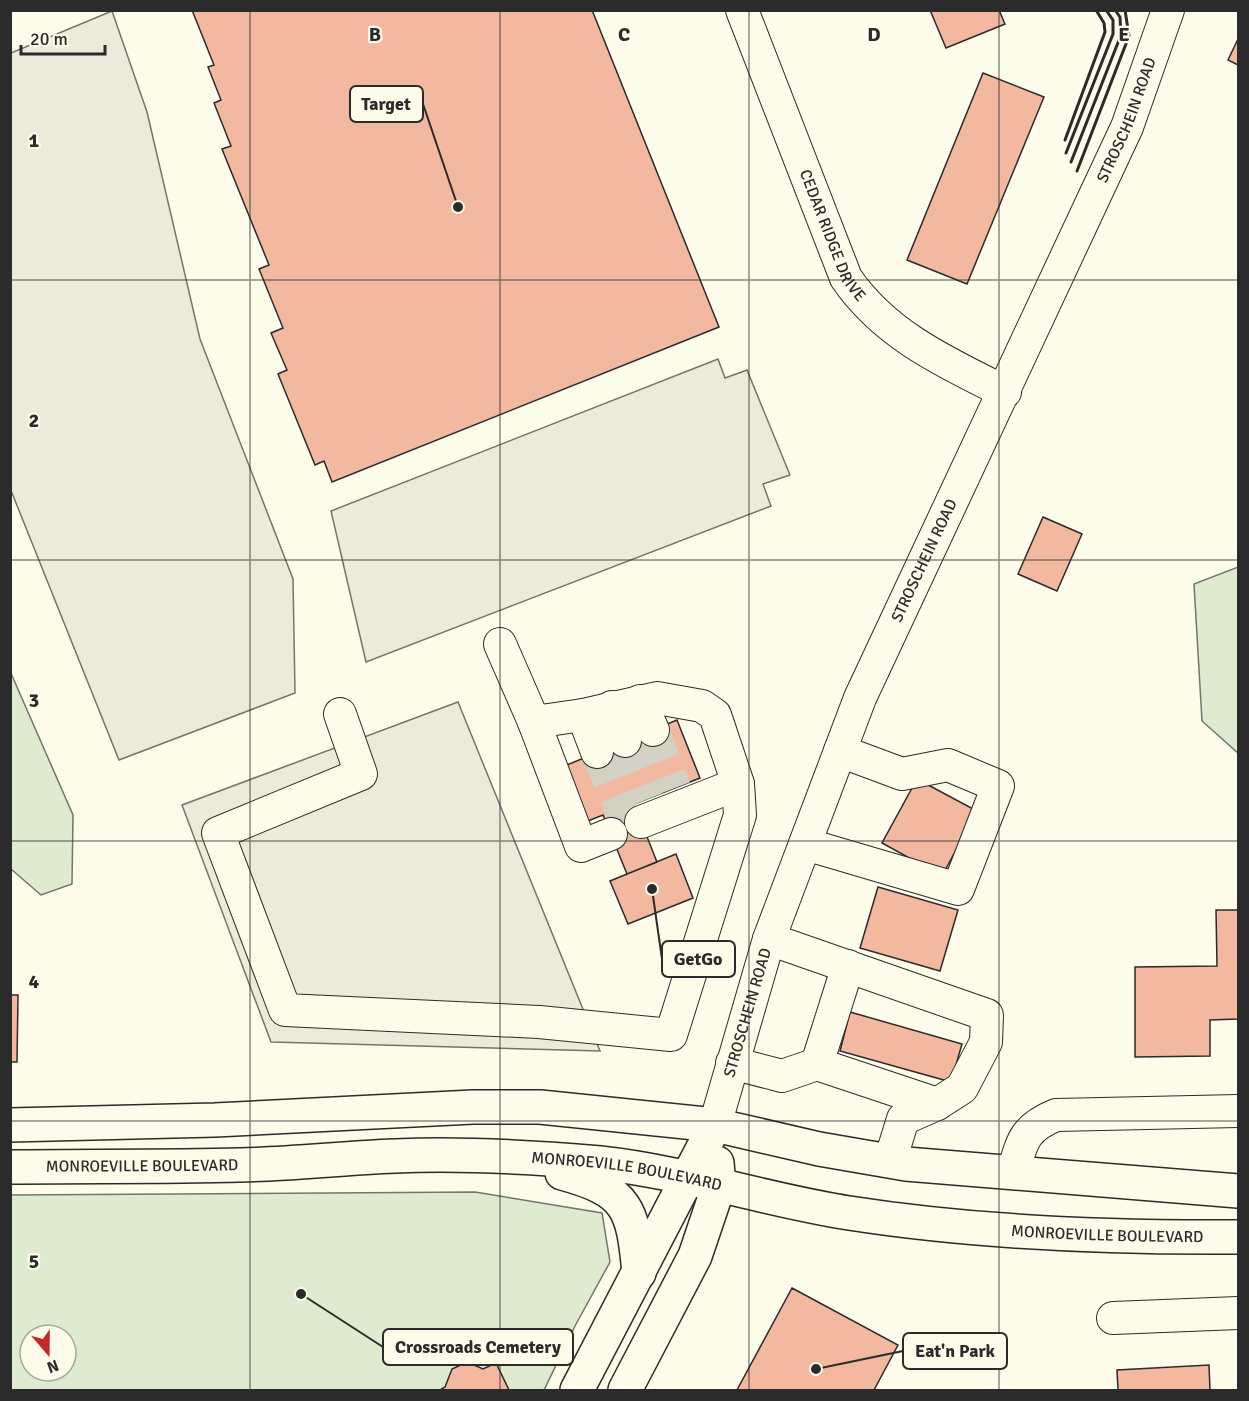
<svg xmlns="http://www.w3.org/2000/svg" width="1249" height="1401" viewBox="0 0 1249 1401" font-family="Signika,sans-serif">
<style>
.green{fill:#deebd1;stroke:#74746e;stroke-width:1.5;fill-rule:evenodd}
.parking{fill:#eceadb;stroke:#74746e;stroke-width:1.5}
.building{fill:#f2b8a0;stroke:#2b2b2b;stroke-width:1.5}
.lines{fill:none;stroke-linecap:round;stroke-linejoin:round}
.minor-tunnel{stroke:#d3d1c4;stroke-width:32;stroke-dasharray:32 16;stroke-linecap:butt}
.minor-casing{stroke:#2b2b2b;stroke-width:34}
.major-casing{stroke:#2b2b2b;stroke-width:36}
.minor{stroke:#fdfbea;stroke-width:32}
.major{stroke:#fdfbea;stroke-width:33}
.wall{stroke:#2b2b2b;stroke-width:3}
.grid{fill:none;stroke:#2b2b2b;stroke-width:1.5;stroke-opacity:0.55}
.labels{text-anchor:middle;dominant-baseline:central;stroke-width:4.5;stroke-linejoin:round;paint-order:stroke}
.street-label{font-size:16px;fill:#2b2b2b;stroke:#fdfbea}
.grid-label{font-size:20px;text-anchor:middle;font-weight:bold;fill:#2b2b2b;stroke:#fdfbea;stroke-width:4.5;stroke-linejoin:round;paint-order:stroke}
.leader{fill:none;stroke:#2b2b2b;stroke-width:2}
.callout-dot{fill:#2b2b2b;stroke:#fdfbea;stroke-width:2}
.callout{fill:#fdfbea;stroke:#2b2b2b;stroke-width:2}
.callout-label{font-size:18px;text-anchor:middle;font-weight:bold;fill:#2b2b2b}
</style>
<rect width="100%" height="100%" fill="#fdfbea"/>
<path class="green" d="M1238 567V753L1202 721 1194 584Z
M10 671 73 815 72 884 41 895 11 869Z
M475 1192 602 1213 610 1262 575 1326 544 1390H11L10 1195ZM30 1335H66V1371H30Z"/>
<path class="parking" d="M112 11 147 112 200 339 293 579 295 693 119 760 10 488 11 53Z
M718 359 725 378 747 370 790 475 763 484 771 506 366 662 331 511Z
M458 702 600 1051 271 1042 182 805Z"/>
<path class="building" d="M192 10H592L719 327 332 482 324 461 315 465 278 374 287 370 271 333 283 328 259 269 269 265 222 149 231 146 214 103 221 100 208 67 214 65Z
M930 10H999L1005 24 946 48Z
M1238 39V65L1228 60Z
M983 73 1044 97 967 284 907 260Z
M1043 517 1082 534 1057 591 1018 574Z
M677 720 700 778 634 804 657 862 627 874 603 815 580 824 557 769Z
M917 779 977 811 942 876 882 843Z
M676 854 693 898 628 924 610 881Z
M878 887 958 910 940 971 860 948Z
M1216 910H1238V1019L1210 1020V1056L1135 1057V967L1217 966Z
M10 995H18L17 1062H10Z
M850 1012 962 1044 951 1082 840 1051Z
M792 1288 898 1345 874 1390H737Z
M467 1362 483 1369 496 1363 509 1390H440L445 1387 452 1369Z
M1209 1365 1210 1390H1118L1117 1370Z"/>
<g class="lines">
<path class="minor-tunnel" d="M653 730 675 788
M625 741 648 799
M597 752 628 827"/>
<defs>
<g id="minor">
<path id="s1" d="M742 10 846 278C885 335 945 362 1005 392"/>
<path d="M640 701 653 730"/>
<path d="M612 707 625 741"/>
<path d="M340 714 361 774 218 833 285 1010 539 1022 671 1035 740 815 738 784 715 715 702 706 657 698 583 715 534 722 500 644"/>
<path d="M583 715 597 752"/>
<path d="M534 722 581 846 611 834"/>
<path d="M641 822 738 784"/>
<path d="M805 844 958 889 998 786 948 765 902 774 840 751"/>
<path d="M769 939 987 1015 986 1042 962 1088 937 1104 903 1119 890 1161"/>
<path d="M732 1063 782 1076 817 1064 937 1104"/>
<path d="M817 1064 848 966"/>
<path id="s2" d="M715 1125 769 939 860 698 1127 127 1168 10"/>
<path d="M1013 1173C1022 1141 1024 1128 1056 1115L1238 1111"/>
<path d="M1113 1318 1238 1313"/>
</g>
<g id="major">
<path d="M10 1125 215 1120 473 1107H540L715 1125 819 1149 906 1164 1238 1191"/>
<path id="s3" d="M10 1167C87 1166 164 1167 240 1165 292 1164 343 1158 395 1156 463 1153 532 1157 600 1163 684 1172 765 1200 849 1213 978 1233 1108 1238 1238 1237"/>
<path d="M562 1173C628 1191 633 1208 639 1273"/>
<path d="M577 1390 715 1125"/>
<path d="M625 1390 695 1256 719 1185 717 1163"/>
</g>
</defs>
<use href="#minor" class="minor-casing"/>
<use href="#major" class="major-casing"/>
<use href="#minor" class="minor"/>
<use href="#major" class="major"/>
<path class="wall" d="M1065 140 1105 32 1104 23 1096 10
M1066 153 1113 34V20L1106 10
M1071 162 1121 35 1120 17 1115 10
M1077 171 1129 36 1125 10"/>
</g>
<path class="grid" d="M250 10V1390M500 10V1390M749 10V1390M999 10V1390M10 280H1238M10 560H1238M10 841H1238M10 1121H1238"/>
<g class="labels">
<g class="street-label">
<text stroke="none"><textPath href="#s2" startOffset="1088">STROSCHEIN ROAD</textPath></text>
<text stroke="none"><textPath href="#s1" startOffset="243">CEDAR RIDGE DRIVE</textPath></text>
<text stroke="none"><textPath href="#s2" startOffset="603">STROSCHEIN ROAD</textPath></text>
<text stroke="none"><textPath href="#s2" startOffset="117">STROSCHEIN ROAD</textPath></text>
<text stroke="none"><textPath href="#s3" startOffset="132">MONROEVILLE BOULEVARD</textPath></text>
<text stroke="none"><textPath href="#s3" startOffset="618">MONROEVILLE BOULEVARD</textPath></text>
<text stroke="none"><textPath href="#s3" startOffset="1104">MONROEVILLE BOULEVARD</textPath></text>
</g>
</g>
<g class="grid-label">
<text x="375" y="41">B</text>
<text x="624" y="41">C</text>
<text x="874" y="41">D</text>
<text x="1124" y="41">E</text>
<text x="34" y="147">1</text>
<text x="34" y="427">2</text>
<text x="34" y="707">3</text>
<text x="34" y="988">4</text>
<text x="34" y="1268">5</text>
</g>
<path class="leader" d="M458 207L423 104M652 889L662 959M301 1294L383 1347M816 1369L903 1351"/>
<g class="callout-dot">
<circle cx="458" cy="207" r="6"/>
<circle cx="652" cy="889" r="6"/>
<circle cx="301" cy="1294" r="6"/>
<circle cx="816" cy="1369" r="6"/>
</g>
<g class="callout">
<rect x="350" y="86" width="73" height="36" rx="6"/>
<rect x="662" y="941" width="73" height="36" rx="6"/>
<rect x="383" y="1329" width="190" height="36" rx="6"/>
<rect x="903" y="1333" width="104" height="36" rx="6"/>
</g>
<g class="callout-label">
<text x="386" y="110">Target</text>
<text x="698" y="965">GetGo</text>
<text x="478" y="1353">Crossroads Cemetery</text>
<text x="955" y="1357">Eat'n Park</text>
</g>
<rect width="1249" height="1401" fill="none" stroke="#2b2b2b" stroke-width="24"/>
<g transform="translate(48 1353) rotate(160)"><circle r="28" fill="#fdfbea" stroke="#a9a89e" stroke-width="1.5"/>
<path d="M0-4.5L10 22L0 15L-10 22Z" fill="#c62828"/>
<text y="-9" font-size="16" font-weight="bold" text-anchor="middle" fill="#2b2b2b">N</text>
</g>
<path d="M21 45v9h84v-9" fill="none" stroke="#2b2b2b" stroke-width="3"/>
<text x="30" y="45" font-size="18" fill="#2b2b2b" stroke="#fdfbea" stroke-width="4.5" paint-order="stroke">20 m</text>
</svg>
